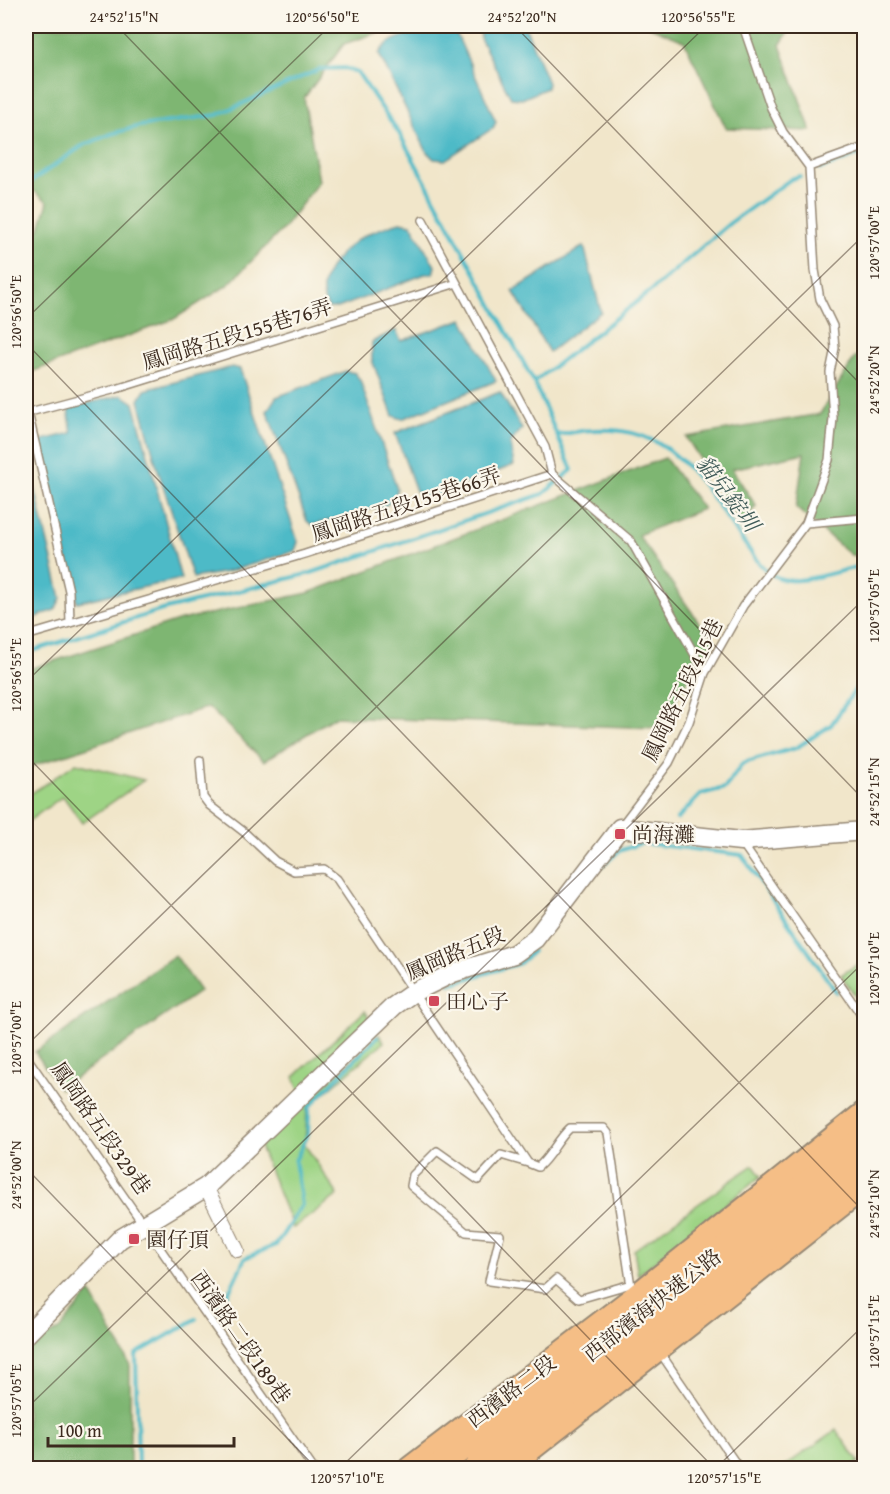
<svg xmlns="http://www.w3.org/2000/svg" width="890" height="1494" viewBox="0 0 890 1494" font-family="'Gentium Book Plus','Noto Serif TC',serif">
  <rect width="100%" height="100%" fill="#fbf7ec"/>
  <filter id="ink" filterUnits="userSpaceOnUse"><feTurbulence type="fractalNoise" baseFrequency=".0167" numOctaves="2"/><feDisplacementMap in="SourceGraphic" scale="12" xChannelSelector="R" yChannelSelector="G"/><feConvolveMatrix kernelMatrix="1 2 1 2 8 2 1 2 1" color-interpolation-filters="sRGB"/></filter>
  <filter id="wash" filterUnits="userSpaceOnUse"><feTurbulence type="fractalNoise" baseFrequency=".008" numOctaves="4" result="noise"/><feDisplacementMap in="SourceGraphic" scale="24" xChannelSelector="R" yChannelSelector="G"/><feGaussianBlur stdDeviation="1.35" result="paint"/><feColorMatrix in="noise" values="0 0 0 0 0 0 0 0 0 0 0 0 0 0 0 0 0 1.4 0 .05"/><feComposite in="paint" operator="in"/></filter>
  <g filter="url(#wash)">
    <rect width="100%" height="100%" fill="#f1e6ca"/>
    <path fill="#9ed485" stroke="#6c7f52" stroke-width="1.5" d="M76,763L144,780L82,823L63,796L26,823V797Z
      M864,960V1008L841,975Z
      M365,1011L372,1023L300,1091L294,1077Z
      M379,1035L384,1042L307,1108L305,1145L338,1195L293,1228L259,1144Z
      M753,1165L761,1176L638,1275L634,1250Z
      M836,1430L859,1462L851,1468H782Z"/>
    <path fill="#7eb672" stroke="#5c7048" stroke-width="1.5" d="M26,26H397L344,44L304,98L319,181L284,228L228,285L174,319L26,374V253L40,228L48,202L26,185Z
      M648,26H792L780,45L811,131L726,128L684,41Z
      M864,355V557L851,555L796,508L804,453L732,469L756,506L742,525L686,437L820,414L855,357Z
      M665,458L703,509L638,535L712,641L658,728L334,717L264,761L208,707L26,768V670L181,620L308,593Z
      M175,955L200,991L60,1089L35,1052Z
      M90,1292L130,1365V1468H26V1346L59,1330Z"/>
    <path fill="#4dbac7" stroke="#447272" stroke-width="1.5" d="M481,26H525L548,83L547,88L522,99L511,98L480,38Z
      M441,28H450L457,35L496,122L493,128L445,160L434,159L427,152L379,54C388,34 421,33 441,28Z
      M400,222L411,224L435,266L433,274H425L338,308H329C311,286 336,255 356,241C368,232 385,227 400,222Z
      M584,246L601,312L549,352L513,291Z
      M463,319L496,381L402,419L393,416L372,360V342L396,330L401,341Z
      M232,367L240,369L298,542L295,551L227,572L193,578L156,464L139,400L145,390Z
      M346,371L355,373L360,380L397,489L395,497L386,505L312,525L307,521L267,411L276,397Z
      M500,392L522,429L510,443L514,465L434,496H425L416,491L395,433Z
      M122,395L134,403L181,579L77,602L38,441L72,433L68,408Z
      M26,460H28L61,598L55,610L26,621Z"/>
    <g fill="none" stroke-linecap="round" stroke-linejoin="round">
      <path stroke="#4dbac7" stroke-width="4" d="M820,169L864,153
        M26,185L82,146L111,134L140,126L217,115L320,69L345,68L358,73L399,133L534,382L572,470L543,494L311,573L162,610L26,653
        M534,382L652,290L730,223L791,179L800,176
        M558,435C669,411 693,472 750,551C758,563 772,579 788,580C808,582 843,569 864,566
        M677,819L701,794L725,788L743,763L796,748L831,725L864,677
        M602,866L619,851L641,843L742,855L836,992
        M450,984L520,963L533,951
        M214,1309L224,1302L245,1258L276,1245L302,1205L295,1161L308,1134L309,1107L377,1037
        M138,1468L136,1354L196,1319"/>
    </g>
  </g>
  <g filter="url(#ink)">
    <g fill="none" stroke-linecap="round" stroke-linejoin="round">
      <defs>
        <path id="service" d="M809,167L864,147
          M423,220L545,447L552,474
          M28,412L69,591L70,623
          M26,413L116,389L457,283
          M552,474L631,541L705,673
          M806,523L864,518
          M26,636L305,554L552,474
          M200,760L203,797L209,805L244,832L275,861L294,871L324,869L337,879L528,1163L538,1167C551,1156 557,1140 570,1128H604L608,1133L632,1293
          M621,826L669,763L689,722L705,673L743,606L806,523L829,460L833,418L830,372L835,348L833,326L820,299L815,270L809,167L783,132L771,108L743,26
          M742,843L864,1019
          M26,1056L313,1468
          M528,1163L501,1155L478,1180L437,1151L413,1175L411,1186L466,1232L500,1235L489,1281L545,1289L556,1279L579,1299L631,1284
          M659,1351L739,1468"/>
        <path id="minor" d="M206,1187L237,1250"/>
        <path id="tertiary" d="M26,1335L120,1239L206,1187L394,1006L414,992L453,973L514,954L535,939L620,828L741,841L864,831"/>
        <path id="primary" d="M410,1468L633,1298L864,1113
          M507,1468L864,1187"/>
        <path id="trunk" d="M436,1468L636,1319L864,1138
          M476,1468L864,1163"/>
      </defs>
      <use href="#service" stroke="#968874" stroke-width="10"/>
      <use href="#minor" stroke="#968874" stroke-width="16"/>
      <use href="#tertiary" stroke="#968874" stroke-width="21"/>
      <use href="#primary" stroke="#968874" stroke-width="26"/>
      <use href="#trunk" stroke="#968874" stroke-width="27"/>
      <use href="#service" stroke="#fff" stroke-width="7"/>
      <use href="#minor" stroke="#fff" stroke-width="14"/>
      <use href="#tertiary" stroke="#fff" stroke-width="18"/>
      <use href="#primary" stroke="#f5be86" stroke-width="22"/>
      <use href="#trunk" stroke="#f5be86" stroke-width="24"/>
    </g>
  </g>
  <path fill="none" stroke="#3b2a1e" stroke-width="1.5" stroke-opacity="0.45" d="M117,26L864,800M515,26L864,388M26,319L330,26M26,343L864,1212M26,682L706,26M26,755L714,1468M26,1046L864,235M26,1168L316,1468M26,1409L864,599M340,1468L864,962M716,1468L864,1325"/>
  <g fill="#d1495b" stroke="#fbf7ec" stroke-width="2">
    <rect x="614" y="828" width="12" height="12" rx="3"/>
    <rect x="428" y="995" width="12" height="12" rx="3"/>
    <rect x="128" y="1233" width="12" height="12" rx="3"/>
  </g>
  <g text-anchor="middle" dominant-baseline="central" stroke-width="4.5" stroke-linejoin="round" paint-order="stroke">
    <g font-size="21" fill="#3b2a1e" stroke="#fbf7ec">
      <text transform="translate(237 334) rotate(-17)">鳳岡路五段155巷76弄</text>
      <text transform="translate(406 504) rotate(-18)">鳳岡路五段155巷66弄</text>
      <text transform="translate(682 690) rotate(-64)">鳳岡路五段415巷</text>
      <text transform="translate(455 953) rotate(-23)">鳳岡路五段</text>
      <text transform="translate(101 1128) rotate(55)">鳳岡路五段329巷</text>
      <text transform="translate(652 1305) rotate(-38)">西部濱海快速公路</text>
      <text transform="translate(241 1337) rotate(55)">西濱路二段189巷</text>
      <text transform="translate(511 1391) rotate(-37)">西濱路二段</text>
    </g>
    <g font-size="21" fill="#3b2a1e" stroke="#fbf7ec" text-anchor="start">
      <text x="632" y="834">尚海灘</text>
      <text x="446" y="1001">田心子</text>
      <text x="146" y="1239">園仔頂</text>
    </g>
    <g font-size="22" font-style="italic" fill="#415c59" stroke="#fbf7ec">
      <text transform="translate(728 493) rotate(53)">貓兒錠圳</text>
    </g>
  </g>
  <rect width="890" height="1494" fill="none" stroke="#fbf7ec" stroke-width="66"/>
  <path d="M48 1437v9h186v-9" fill="none" stroke="#3b2a1e" stroke-width="3"/>
  <text x="57" y="1437" font-size="18" fill="#3b2a1e" stroke="#fbf7ec" stroke-width="4.5" paint-order="stroke">100 m</text>
  <rect x="33" y="33" width="824" height="1428" fill="none" stroke="#3b2a1e" stroke-width="2"/>
  <g font-size="15" text-anchor="middle" fill="#3b2a1e">
    <text x="124" y="22">24°52'15"N</text>
    <text x="322" y="22">120°56'50"E</text>
    <text x="522" y="22">24°52'20"N</text>
    <text x="698" y="22">120°56'55"E</text>
    <text transform="translate(874 243) rotate(-90)" y="5">120°57'00"E</text>
    <text transform="translate(16 312) rotate(-90)" y="5">120°56'50"E</text>
    <text transform="translate(874 380) rotate(-90)" y="5">24°52'20"N</text>
    <text transform="translate(874 606) rotate(-90)" y="5">120°57'05"E</text>
    <text transform="translate(16 675) rotate(-90)" y="5">120°56'55"E</text>
    <text transform="translate(874 792) rotate(-90)" y="5">24°52'15"N</text>
    <text transform="translate(874 969) rotate(-90)" y="5">120°57'10"E</text>
    <text transform="translate(16 1038) rotate(-90)" y="5">120°57'00"E</text>
    <text transform="translate(16 1175) rotate(-90)" y="5">24°52'00"N</text>
    <text transform="translate(874 1204) rotate(-90)" y="5">24°52'10"N</text>
    <text transform="translate(874 1332) rotate(-90)" y="5">120°57'15"E</text>
    <text transform="translate(16 1401) rotate(-90)" y="5">120°57'05"E</text>
    <text x="347" y="1483">120°57'10"E</text>
    <text x="724" y="1483">120°57'15"E</text>
  </g>
</svg>
